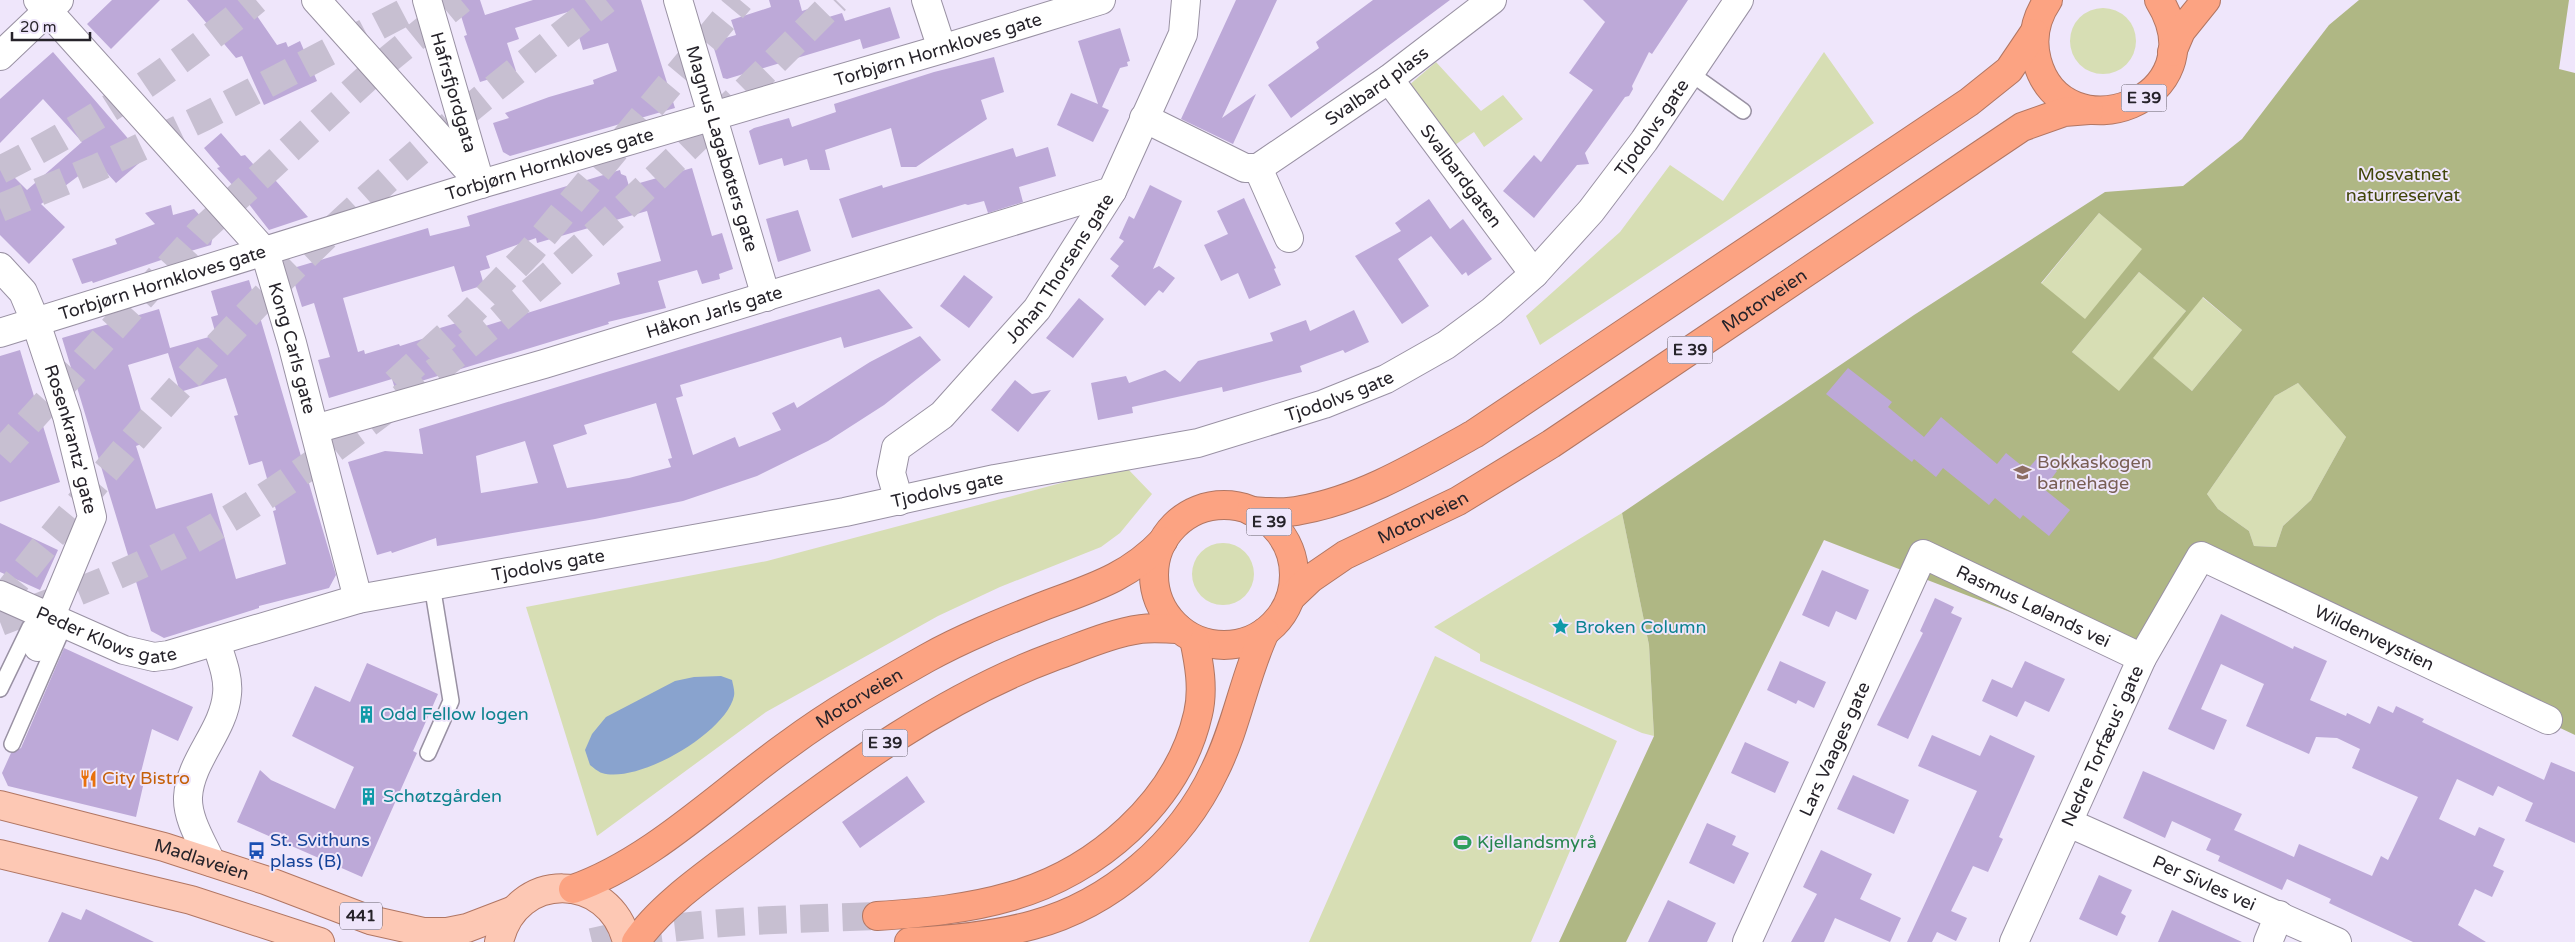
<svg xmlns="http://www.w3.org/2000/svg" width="2575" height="942" viewBox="0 0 2575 942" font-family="'Varela Round',sans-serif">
  <rect width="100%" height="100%" fill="#efe6fb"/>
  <path fill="#d7deb4" d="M2070 41a33 33 0 1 1 66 0a33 33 0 1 1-66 0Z
    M1824,52L1874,123L1540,345L1526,316L1620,232L1670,165L1723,201Z
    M1436,62L1481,111L1503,95L1523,119L1484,147L1474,132L1452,147L1408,86Z
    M2099,213L2143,249L2085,320L2041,284Z
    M2139,272L2186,311L2119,392L2072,352Z
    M2202,297L2242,330L2192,391L2152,358Z
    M2298,383L2346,437L2311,500L2283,526L2276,547L2254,546L2249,531L2218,509L2207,494L2275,396Z
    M1125,466L1152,494L1120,533L1101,547L1000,587L938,616L766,712L597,836L526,607L767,561Z
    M1622,513L1649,645L1654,736L1642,733L1480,661V654L1434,627Z
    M1192 574a31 31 0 1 1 62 0a31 31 0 1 1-62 0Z
    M1435,656L1617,741L1531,942H1309Z"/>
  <path fill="#afb784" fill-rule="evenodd" d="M2359,0H2569L2559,69L2575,73V735L2190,553L2126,657L1824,540L1626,942H1559L1654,736L1649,645L1622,513L1914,315L2105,192L2183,186L2242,139L2329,25ZM2099,213L2142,249L2085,319L2041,283ZM2139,272L2186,311L2119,391L2072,352ZM2203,297L2242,330L2192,391L2153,358ZM2298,383L2346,437L2311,500L2283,526L2276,547L2254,546L2249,531L2218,509L2207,494L2275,396Z"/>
  <path fill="#89a3ce" d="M721,676L732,680C733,685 735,691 734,696C726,733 638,784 602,773C598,772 593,767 590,765L585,750L592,734L606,717L675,681L694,677Z"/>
  <path fill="#bda9d8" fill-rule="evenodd" d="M112,0H160L111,49L87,24Z
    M187,0H246L277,45L286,42L288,47L300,41L317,81L264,105L242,56L236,58Z
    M456,0H480L485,15L533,0H641L675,108L510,156L503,152L493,123L509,118L505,113L549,97L594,84L593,80L617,71L608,43L583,50L571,11L515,28L519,39L507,43L516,71L480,82L464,36L467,35Z
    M769,0H799L802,11L808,9L810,15L820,12L822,19L842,13L845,21L890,7L900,38L863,49L860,39L727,79L723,78L712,42L736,35L731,20L771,7Z
    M1236,0H1277L1222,118L1256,94L1233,144L1181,119Z
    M1373,0H1450L1291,118L1268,85L1319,48L1316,42Z
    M1583,0H1688L1652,54L1649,52L1632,86L1633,89L1629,96L1625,97L1585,153L1589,164L1577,165L1534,218L1503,191L1534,155L1541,162L1593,90L1569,73L1605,22Z
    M1120,28L1130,61L1127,62L1128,66L1120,68L1102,107L1109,110L1093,142L1057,125L1071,93L1098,104L1078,41Z
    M53,52L145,158L116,183L97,162L41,204L65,227L29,264L0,235V163L27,190L82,142L43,99L0,143V99Z
    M994,57L1004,92L981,100L987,119L916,167H901L891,128L825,150L830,170H810L807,159L784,166L782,158L759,165L749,131L754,128L789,118L792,127L836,112L834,104L934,72Z
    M221,133L241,156L245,155L264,176L268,172L308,217L269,230L245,199L217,168L220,167L204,148Z
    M1048,147L1056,176L1019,187L1023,202L988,213L984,201L968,205L965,204L852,238L839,199L882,185L883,188L1013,148L1016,157Z
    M692,168L712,236L722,233L733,269L719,274L720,279L702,284L697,270L658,281L666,308L608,322L609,324L395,389L392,379L329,398L318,360L330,357L314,303L302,307L290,269L428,228L430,236L470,226L467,216L620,170L621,174L626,176L629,186ZM647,211L661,261L617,273L620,284L466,332L463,321L440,328L441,333L400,346L399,344L365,354L364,350L358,352L343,298L454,266L462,292L484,285L480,271L490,268L486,256L536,238L537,243Z
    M1150,185L1182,201L1153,269L1159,266L1175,278L1163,293L1159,290L1145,306L1111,276L1119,266L1110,259L1124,241L1119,238L1129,216L1134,219Z
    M1244,198L1276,268L1274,269L1281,285L1249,299L1238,273L1221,281L1204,245L1228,234L1217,211Z
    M1429,199L1450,229L1463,219L1492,259L1468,276L1466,272L1462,275L1431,236L1398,259L1429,306L1402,324L1355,256L1401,231L1395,223Z
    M171,205L173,215L194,209L214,231L211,245L184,253L186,258L182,253L93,283L92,281L82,284L72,259L117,244L115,239L155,224L145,213Z
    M798,210L811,251L778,262L766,219Z
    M964,275L993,297L969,328L940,306Z
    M249,280L336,575L329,588L259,606V608L164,638L151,631L62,338L159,309L170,348L216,335L211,317L218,315L211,291ZM168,353L180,392L226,378L238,415L234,416L249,465L262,461L276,510L273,511L286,564L236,579L212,493L156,509L136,446L150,441L128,365Z
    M879,289L913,328L844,348L841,337L680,385L683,396L676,398L693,455L735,437L739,447L781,430L772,413L794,402L797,408L870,362L920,336L941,360L884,405L828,441L757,476L683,501L595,519L437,546L436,538L392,553L391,551L377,555L348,462L385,451L423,454L419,429ZM656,403L672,458L668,459L671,467L629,478L567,488L553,445L587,434L584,425ZM525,441L538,483L481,493L476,456Z
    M1079,298L1104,319L1073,358L1046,338Z
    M1354,310L1369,342L1345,353L1343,350L1300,366L1302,372L1223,392L1222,387L1132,407L1133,413L1098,420L1091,383L1126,376L1129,383L1165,370L1180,382L1198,361L1273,341L1270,333L1306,320L1310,331Z
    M20,350L60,482L0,502V356Z
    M1848,368L1892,402L1888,407L1924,437L1941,417L1997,464L2006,453L2027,470L2039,456L2057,471L2044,489L2070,510L2049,536L2023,515L2020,519L1995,498L1989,505L1943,468L1936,477L1914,459L1912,462L1826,394Z
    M1015,380L1032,394L1051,390L1018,432L991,410Z
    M0,523L58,550L40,590L0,572Z
    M1822,570L1869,590L1856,620L1836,611L1829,627L1802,615Z
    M1935,598L1954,607L1951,613L1962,618L1908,739L1877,725L1923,633L1920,631Z
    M2221,614L2293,649L2294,646L2327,661L2310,700L2346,716L2347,713L2370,724L2378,706L2393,713L2396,706L2424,719L2422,722L2544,780L2551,762L2575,772V843L2525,821L2533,803L2498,786L2493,796L2457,779L2439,819L2475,836L2479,827L2505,839L2493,866L2504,871L2492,897L2475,889L2458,925L2486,942H2413L2329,903L2331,899L2287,879L2282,890L2218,861L2220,856L2206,850L2211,839L2172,821L2165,838L2123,818L2143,771L2242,814L2234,830L2294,857L2299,844L2372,876L2381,856L2388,860L2418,797L2352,768L2360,749L2337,738L2316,737L2309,754L2246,726L2264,684L2221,664L2201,709L2227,720L2214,750L2168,729Z
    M64,648L193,707L178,741L152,729L141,772L146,773L136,817L8,786L2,773L11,753L21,748Z
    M1780,661L1826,682L1814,708L1798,700L1796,704L1767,690Z
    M2025,661L2065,679L2049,712L2025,701L2017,717L1982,701L1992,679L2012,688Z
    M367,663L438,694L413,751L417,753L362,877L237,822L260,770L271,780L335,809L354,767L292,736L315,686L350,702Z
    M1932,735L1980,756L1990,735L2035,756L1999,837L2003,839L1988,872L1973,866L1951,911L1967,918L1956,941L1937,932L1932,942H1907L1977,791L1918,766Z
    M1745,742L1789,762L1775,793L1731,773Z
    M1853,775L1909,800L1894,834L1837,809Z
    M907,776L925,802L860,848L842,822Z
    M1707,823L1736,836L1732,845L1749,853L1734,884L1689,863Z
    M1821,850L1872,874L1860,899L1901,918L1890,942L1835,918L1824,942H1791L1817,894L1803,887Z
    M2099,875L2132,890L2121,913L2126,916L2117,936L2079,919Z
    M1668,900L1716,923L1707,942H1648Z
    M86,909L154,942H48L62,912L81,920Z
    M2172,910L2242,942H2158Z"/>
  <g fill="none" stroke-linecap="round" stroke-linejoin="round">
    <path stroke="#c7bfd1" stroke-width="28" stroke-dasharray="28 14" stroke-linecap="butt" d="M0,170C92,124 178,67 256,0
      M0,208L99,167L204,117L428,0
      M395,383L470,314L531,251L740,0
      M0,454L201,231L379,67L461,0
      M0,602C92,484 189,371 295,266C393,170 498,83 606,0
      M0,622C67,596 135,571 199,536C267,499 330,452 391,406C554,282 693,144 836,0
      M592,942C685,920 782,920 877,916"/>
    <defs>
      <path id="lane" d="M1690,73L1743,111
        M0,689L30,627
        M12,744L65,623
        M428,753L451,701L432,585"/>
      <g id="street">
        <path id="s1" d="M38,0L265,252L292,343L358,599"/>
        <path d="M316,0L481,184"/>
        <path id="s2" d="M427,0L478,176"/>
        <path id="s3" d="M678,0L766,297"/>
        <path d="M926,0L942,49"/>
        <path d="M0,56L59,0"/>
        <path id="s4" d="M1389,79L1534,274"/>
        <path id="s5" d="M1144,118L1245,168H1258L1389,79L1492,0"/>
        <path d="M1258,168L1289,238"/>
        <path id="s6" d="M0,267L23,292L36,323L67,416L92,517L38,647"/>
        <path id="s7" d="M0,333L481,184L942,49L1101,0"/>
        <path id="s8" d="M315,429L544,364L1112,191"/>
        <path id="s9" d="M899,501L891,473L896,448L942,415L1037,309L1112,191L1183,34L1186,0"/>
        <path id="s10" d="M0,595L124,650L154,657L169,655L358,599L845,512L995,479L1198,443L1324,404L1386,379L1446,345L1492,311L1534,274L1591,211L1644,141L1739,0"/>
        <path id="s11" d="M2069,823L2337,942"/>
        <path d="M211,862C202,842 187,819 188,797C190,760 224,731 227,694C229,677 221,658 216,642"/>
        <path id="s12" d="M1747,942L1923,554L2142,658"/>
        <path id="s13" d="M2014,942L2142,658L2201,556L2548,720"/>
        <path d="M2268,942L2279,915"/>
      </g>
      <g id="primary">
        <path id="s14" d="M0,805L164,847L265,880L370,920L423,932H447L467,928L514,910"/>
        <path d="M0,854L191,900L320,942"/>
        <path d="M499,942C515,870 610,871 627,942"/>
      </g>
      <g id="highway">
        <path d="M2048,0C2035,19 2031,39 2037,61C2063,157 2221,100 2159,0"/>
        <path d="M2172,52L2181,31L2206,0"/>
        <circle cx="1224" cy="575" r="70"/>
        <path d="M1251,511C1268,512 1285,514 1301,510C1363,499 1420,464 1474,434L1969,102L2009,70L2034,33"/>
        <path id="s15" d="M1291,597L1310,579L1345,555L1458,501L1551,444L2022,127L2064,112L2089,110"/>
        <path id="s16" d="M573,889C651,862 721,792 789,744C832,712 881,684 927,658C963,638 1003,622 1041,607C1088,589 1127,579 1163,541"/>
        <path d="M877,916C923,913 968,909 1012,896C1096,872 1178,802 1198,714C1204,689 1199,663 1194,639"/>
        <path d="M636,942C661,904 716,868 752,840C847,768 942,698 1055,656C1083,646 1112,633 1141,629C1154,627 1167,629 1179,629"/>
        <path d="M909,942C950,940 993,936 1033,925C1111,904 1181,843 1215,770C1237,726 1244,677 1265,632"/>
      </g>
    </defs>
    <use href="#lane" stroke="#9991a3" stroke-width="18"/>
    <use href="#street" stroke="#9991a3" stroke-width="30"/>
    <use href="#primary" stroke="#b17663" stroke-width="30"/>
    <use href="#highway" stroke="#b17663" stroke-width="30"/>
    <use href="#lane" stroke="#fff" stroke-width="15"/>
    <use href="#street" stroke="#fff" stroke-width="28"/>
    <use href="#primary" stroke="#fdc8b4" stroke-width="28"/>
    <use href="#highway" stroke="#fca382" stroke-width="28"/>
  </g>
  <defs>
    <symbol id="school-bare" viewBox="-9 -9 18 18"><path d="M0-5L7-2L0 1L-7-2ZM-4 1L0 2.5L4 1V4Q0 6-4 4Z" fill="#8d6e63" stroke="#efe6fb" stroke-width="2.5" paint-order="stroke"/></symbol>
    <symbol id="sight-bare" viewBox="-9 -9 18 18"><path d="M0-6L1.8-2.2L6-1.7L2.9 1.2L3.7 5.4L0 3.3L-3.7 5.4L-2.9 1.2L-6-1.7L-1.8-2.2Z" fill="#0f9aa8" stroke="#efe6fb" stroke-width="2.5" paint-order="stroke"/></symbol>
    <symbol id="building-bare" viewBox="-9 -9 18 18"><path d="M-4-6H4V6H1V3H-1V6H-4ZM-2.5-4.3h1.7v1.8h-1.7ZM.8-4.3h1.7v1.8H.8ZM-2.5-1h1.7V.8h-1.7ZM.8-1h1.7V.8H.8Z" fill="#0f9aa8" stroke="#efe6fb" stroke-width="2.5" paint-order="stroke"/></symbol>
    <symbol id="restaurant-bare" viewBox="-9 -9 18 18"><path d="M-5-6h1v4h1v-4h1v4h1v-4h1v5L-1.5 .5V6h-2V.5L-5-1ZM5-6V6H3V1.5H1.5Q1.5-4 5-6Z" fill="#e8710a" stroke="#efe6fb" stroke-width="2.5" paint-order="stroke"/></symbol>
    <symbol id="stadium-bare" viewBox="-9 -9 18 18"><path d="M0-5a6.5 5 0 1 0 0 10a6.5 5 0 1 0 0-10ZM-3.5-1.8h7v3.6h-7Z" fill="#2e9e5b" stroke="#efe6fb" stroke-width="2.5" paint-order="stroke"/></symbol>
    <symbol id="bus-bare" viewBox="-9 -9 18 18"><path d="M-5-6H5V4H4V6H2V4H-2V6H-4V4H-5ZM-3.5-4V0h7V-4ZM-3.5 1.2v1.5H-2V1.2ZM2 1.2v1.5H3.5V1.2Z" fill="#1a4fb4" stroke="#efe6fb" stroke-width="2.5" paint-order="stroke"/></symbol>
  </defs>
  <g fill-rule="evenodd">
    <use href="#school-bare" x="2010" y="460" width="25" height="25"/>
    <use href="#sight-bare" x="1548" y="614" width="25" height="25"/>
    <use href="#building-bare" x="354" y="702" width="25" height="25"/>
    <use href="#restaurant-bare" x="76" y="766" width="25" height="25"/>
    <use href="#building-bare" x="356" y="784" width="25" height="25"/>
    <use href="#stadium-bare" x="1450" y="830" width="25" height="25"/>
    <use href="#bus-bare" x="244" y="838" width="25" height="25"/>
  </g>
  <g text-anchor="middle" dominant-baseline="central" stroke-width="4" stroke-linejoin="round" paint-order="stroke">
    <g fill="#efe6fb" stroke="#625e69" stroke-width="1">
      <rect x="2121.5" y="84.5" width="45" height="27" rx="4"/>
      <rect x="1667.5" y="336.5" width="45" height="27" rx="4"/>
      <rect x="1246.5" y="508.5" width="45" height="27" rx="4"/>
      <rect x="862.5" y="729.5" width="45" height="27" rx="4"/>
      <rect x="340" y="902.5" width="42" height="27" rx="4"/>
    </g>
    <g font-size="16" font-weight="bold" fill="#26232a">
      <text x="2144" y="98">E 39</text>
      <text x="1690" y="350">E 39</text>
      <text x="1269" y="522">E 39</text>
      <text x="885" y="743">E 39</text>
      <text x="361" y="916">441</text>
    </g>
    <g font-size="18" fill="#26232a" stroke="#efe6fb">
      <text stroke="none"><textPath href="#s7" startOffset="980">Torbjørn Hornkloves gate</textPath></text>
      <text stroke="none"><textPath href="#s5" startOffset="270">Svalbard plass</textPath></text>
      <text stroke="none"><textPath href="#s2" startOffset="96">Hafrsfjordgata</textPath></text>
      <text stroke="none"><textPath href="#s10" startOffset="1802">Tjodolvs gate</textPath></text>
      <text stroke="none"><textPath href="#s3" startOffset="155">Magnus Lagabøters gate</textPath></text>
      <text stroke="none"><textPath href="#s7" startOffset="575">Torbjørn Hornkloves gate</textPath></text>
      <text stroke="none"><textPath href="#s4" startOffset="121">Svalbardgaten</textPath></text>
      <text stroke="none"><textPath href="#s9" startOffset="300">Johan Thorsens gate</textPath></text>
      <text stroke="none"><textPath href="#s7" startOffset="170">Torbjørn Hornkloves gate</textPath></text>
      <text stroke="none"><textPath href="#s15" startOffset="560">Motorveien</textPath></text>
      <text stroke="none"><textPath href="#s8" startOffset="416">Håkon Jarls gate</textPath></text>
      <text stroke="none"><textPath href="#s1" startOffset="439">Kong Carls gate</textPath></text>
      <text stroke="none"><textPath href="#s10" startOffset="1382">Tjodolvs gate</textPath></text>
      <text stroke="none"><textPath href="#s6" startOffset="189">Rosenkrantz' gate</textPath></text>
      <text stroke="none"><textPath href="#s10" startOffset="978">Tjodolvs gate</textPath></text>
      <text stroke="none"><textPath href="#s15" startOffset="155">Motorveien</textPath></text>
      <text stroke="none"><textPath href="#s10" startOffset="572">Tjodolvs gate</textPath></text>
      <text stroke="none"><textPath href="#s12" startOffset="548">Rasmus Lølands vei</textPath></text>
      <text stroke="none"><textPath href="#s10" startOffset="115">Peder Klows gate</textPath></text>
      <text stroke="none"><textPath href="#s13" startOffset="621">Wildenveystien</textPath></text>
      <text stroke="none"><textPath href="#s16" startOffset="345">Motorveien</textPath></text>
      <text stroke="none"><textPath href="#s13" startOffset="215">Nedre Torfæus' gate</textPath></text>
      <text stroke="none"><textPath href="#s12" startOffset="212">Lars Vaages gate</textPath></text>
      <text stroke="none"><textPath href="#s14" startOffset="209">Madlaveien</textPath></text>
      <text stroke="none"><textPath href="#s11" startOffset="148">Per Sivles vei</textPath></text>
    </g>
    <g font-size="18" fill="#404508" stroke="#efe6fb">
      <text x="2403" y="174">Mosvatnet<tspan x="2403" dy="21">naturreservat</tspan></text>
    </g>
    <g font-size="18" fill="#785e54" stroke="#efe6fb" text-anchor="start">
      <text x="2037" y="462">Bokkaskogen<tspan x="2037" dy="21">barnehage</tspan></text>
    </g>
    <g font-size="18" fill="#0d838f" stroke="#efe6fb" text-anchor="start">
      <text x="1575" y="627">Broken Column</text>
      <text x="380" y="714">Odd Fellow logen</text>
      <text x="383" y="796">Schøtzgården</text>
    </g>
    <g font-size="18" fill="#c56008" stroke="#efe6fb" text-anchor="start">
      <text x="102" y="778">City Bistro</text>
    </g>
    <g font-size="18" fill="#164399" stroke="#efe6fb" text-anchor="start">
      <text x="270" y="840">St. Svithuns<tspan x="270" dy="21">plass (B)</tspan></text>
    </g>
    <g font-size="18" fill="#27864d" stroke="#efe6fb" text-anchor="start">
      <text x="1477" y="842">Kjellandsmyrå</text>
    </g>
  </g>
  <path d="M12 32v8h78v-8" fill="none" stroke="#26232a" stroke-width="2.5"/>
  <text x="20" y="32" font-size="15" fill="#26232a" stroke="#efe6fb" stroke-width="4" paint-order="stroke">20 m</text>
</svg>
